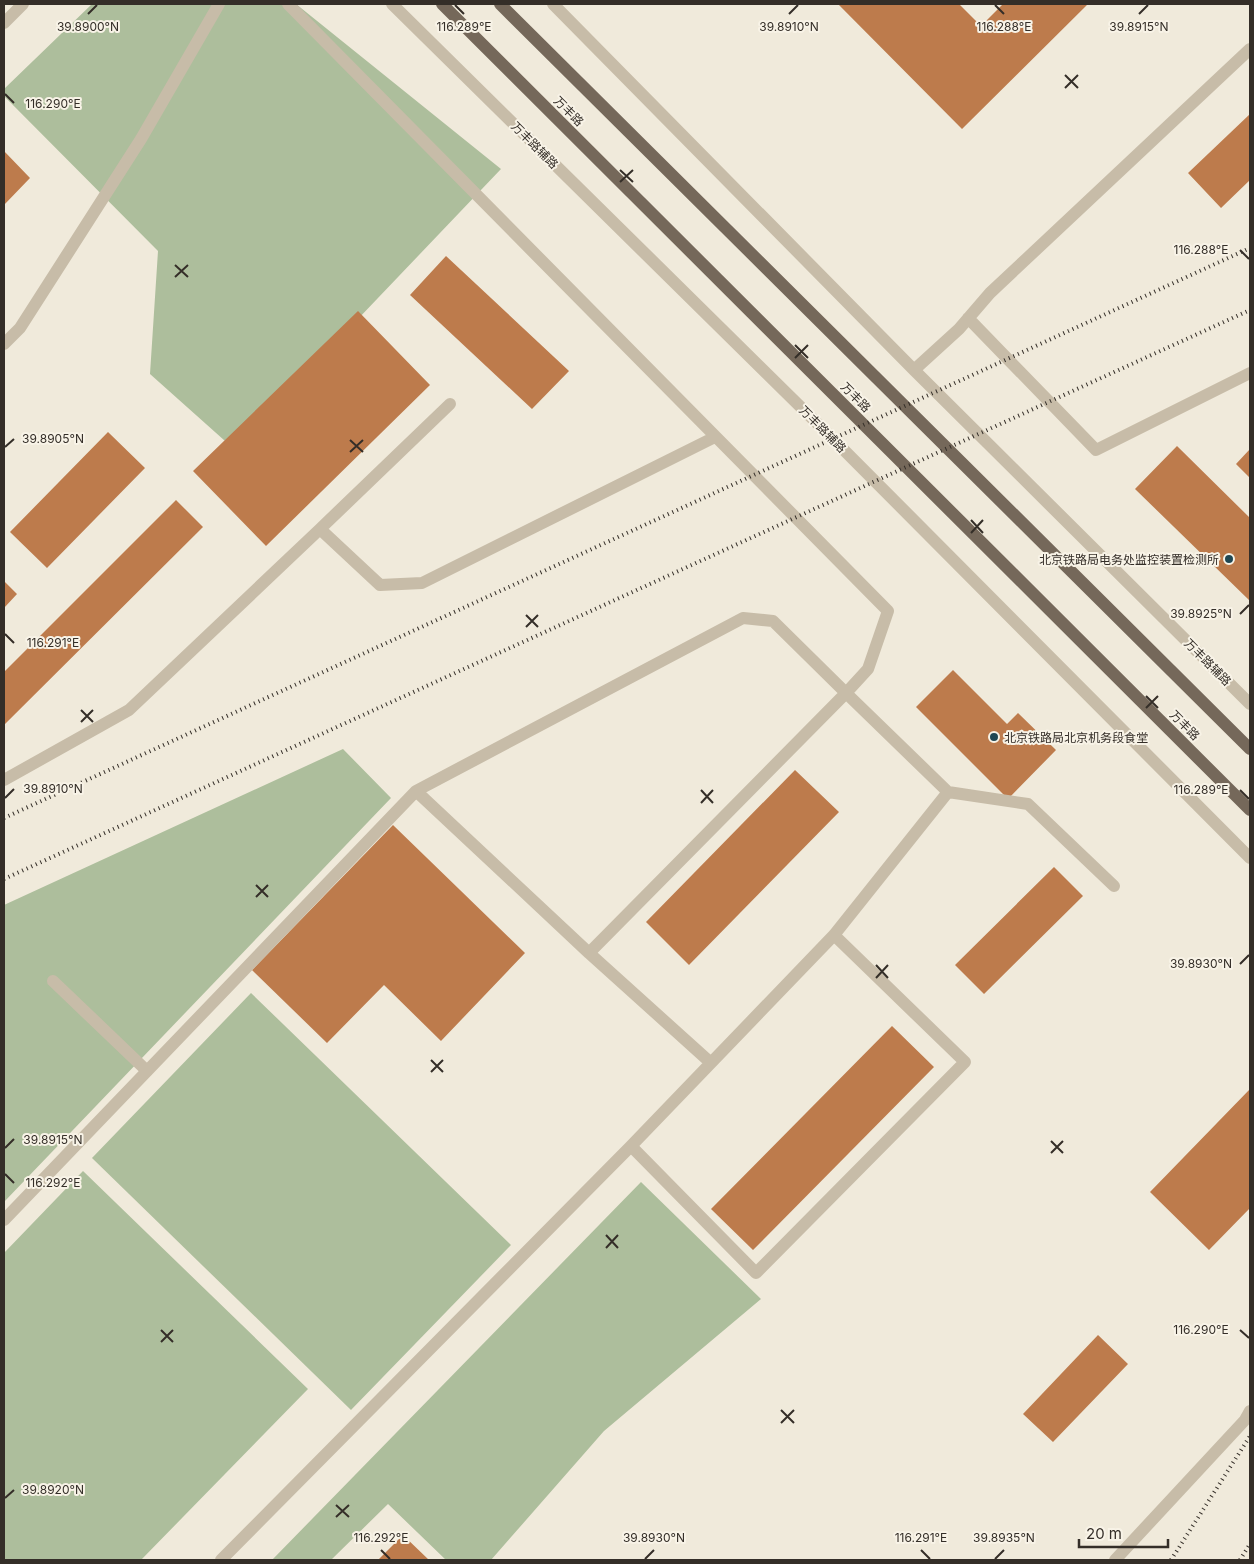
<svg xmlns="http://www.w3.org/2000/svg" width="1254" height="1564" viewBox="0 0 1254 1564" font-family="Inter,'Noto Sans SC',sans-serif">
  <rect width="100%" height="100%" fill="#f0eadb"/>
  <path fill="#adbe9c" d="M92,4H296L501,169L234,449L150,374L158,251L4,96V89Z
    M343,749L391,798L4,1202V905Z
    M251,993L511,1245L351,1410L92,1158Z
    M83,1171L308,1389L141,1560H4V1253Z
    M641,1182L761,1299L604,1431L491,1560H446L388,1504L331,1560H272Z"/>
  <path fill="#bd7b4c" d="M838,4H959L981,26L1003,4H1088L962,129Z
    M1250,114V180L1221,208L1188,173Z
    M4,151L30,178L4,205Z
    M446,256L569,371L532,409L410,295Z
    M358,311L430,385L266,546L193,471Z
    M108,432L145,468L47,568L10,532Z
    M1177,446L1250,518V601L1135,489Z
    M1250,449V478L1236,464Z
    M176,500L203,527L4,725V672Z
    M4,581L17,594L4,608Z
    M953,670L1007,724L1018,713L1056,750L1008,799L916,707Z
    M795,770L839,812L689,965L646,922Z
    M393,825L525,953L441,1041L384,985L327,1043L252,970Z
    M1054,867L1083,896L984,994L955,965Z
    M892,1026L934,1067L753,1250L711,1209Z
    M1250,1089V1208L1209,1250L1150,1192Z
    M1098,1335L1128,1364L1053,1442L1023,1414Z
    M403,1535L429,1560H378Z"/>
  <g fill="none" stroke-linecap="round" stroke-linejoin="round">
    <path stroke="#c7bca8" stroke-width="12" d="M392,4L824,430L1250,858
      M553,4L914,370L1250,704
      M4,23L23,4
      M968,318L1096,450L1250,373
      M4,344L20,328L141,139L219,4
      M914,370L959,329L990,293L1250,49
      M450,404L320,529L380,585L422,583L715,437
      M743,618L773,621L846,693L589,953L416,791Z
      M4,780L129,710L320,529
      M948,792L1028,804L1114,886
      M589,953L711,1063
      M53,981L146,1070
      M631,1146L756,1273L965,1062L834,935
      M4,1220L416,791
      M221,1560L631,1146L834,935L948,792L846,693L868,669L888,611L288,4
      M1115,1560L1245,1420L1250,1411"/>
    <path stroke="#75685a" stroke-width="12" d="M442,4L1250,810
      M500,4L1250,749"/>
    <path stroke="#342e28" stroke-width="4" stroke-dasharray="1 4" stroke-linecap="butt" d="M4,818L1250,248
      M4,879L1250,310
      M1171,1560L1250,1436
      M1240,1560L1250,1544"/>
  </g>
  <path fill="none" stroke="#342e28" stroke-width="2" d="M455,5L464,14M995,5L1004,14M88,14L97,5M789,14L798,5M1139,14L1148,5M1065,75L1078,88M1065,88L1078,75M5,94L14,103M620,170L633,182M620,182L633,170M1240,250L1249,259M175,265L188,277M175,277L188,265M795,345L808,358M795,358L808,345M350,440L363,452M5,447L14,439M350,452L363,440M971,520L983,533M971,533L983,520M1240,614L1249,605M526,615L538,627M526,627L538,615M5,634L14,643M1146,696L1158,708M1146,708L1158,696M81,710L93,722M81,722L93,710M701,790L713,803M1240,790L1249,799M5,798L14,789M701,803L713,790M256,885L268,897M256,897L268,885M1240,964L1249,955M876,965L888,978M876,978L888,965M431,1060L443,1072M431,1072L443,1060M1051,1141L1063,1153M5,1148L14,1139M1051,1153L1063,1141M5,1174L14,1183M606,1235L618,1248M606,1248L618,1235M161,1330L173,1342M1240,1330L1249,1338M161,1342L173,1330M781,1410L794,1423M781,1423L794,1410M5,1498L14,1490M336,1505L349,1517M336,1517L349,1505M381,1550L390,1559M921,1550L930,1559M645,1559L654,1550M995,1559L1004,1550"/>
  <g fill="#204753" stroke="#f8f3e7" stroke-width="2">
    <circle cx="1229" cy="559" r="5"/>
    <circle cx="994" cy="737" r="5"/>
  </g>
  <g text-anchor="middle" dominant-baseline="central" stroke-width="4" stroke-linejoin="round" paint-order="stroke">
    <g font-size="12" fill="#342e28" stroke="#f8f3e7">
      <text transform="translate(569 111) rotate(45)">万丰路</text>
      <text transform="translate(535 145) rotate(45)">万丰路辅路</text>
      <text transform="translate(856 397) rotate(45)">万丰路</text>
      <text transform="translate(823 429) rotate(45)">万丰路辅路</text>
      <text transform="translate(1208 662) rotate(45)">万丰路辅路</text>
      <text transform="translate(1185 725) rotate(45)">万丰路</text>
    </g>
    <g font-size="12" fill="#342e28" stroke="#f8f3e7" text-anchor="end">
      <text x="1219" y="559">北京铁路局电务处监控装置检测所</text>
      <text x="1004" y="737" text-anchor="start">北京铁路局北京机务段食堂</text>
    </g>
  </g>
  <g font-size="12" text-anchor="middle" fill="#342e28" stroke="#f8f3e7" stroke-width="4" stroke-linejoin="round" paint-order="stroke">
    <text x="88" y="31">39.8900°N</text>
    <text x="464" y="31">116.289°E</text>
    <text x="789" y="31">39.8910°N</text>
    <text x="1004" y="31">116.288°E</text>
    <text x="1139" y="31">39.8915°N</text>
    <text x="53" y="108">116.290°E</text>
    <text x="1201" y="254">116.288°E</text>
    <text x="53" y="443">39.8905°N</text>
    <text x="1201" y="618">39.8925°N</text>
    <text x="53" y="647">116.291°E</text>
    <text x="53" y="793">39.8910°N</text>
    <text x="1201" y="794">116.289°E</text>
    <text x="1201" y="968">39.8930°N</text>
    <text x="53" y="1144">39.8915°N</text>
    <text x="53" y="1187">116.292°E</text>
    <text x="1201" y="1334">116.290°E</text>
    <text x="53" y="1494">39.8920°N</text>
    <text x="381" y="1542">116.292°E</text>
    <text x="654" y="1542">39.8930°N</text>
    <text x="921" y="1542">116.291°E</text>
    <text x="1004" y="1542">39.8935°N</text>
  </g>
  <rect width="1254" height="1564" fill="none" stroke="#342e28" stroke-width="10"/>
  <path d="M1079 1539v8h89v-8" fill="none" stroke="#342e28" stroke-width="2.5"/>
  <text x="1086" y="1539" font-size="15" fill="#342e28" stroke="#f8f3e7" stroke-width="4" paint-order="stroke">20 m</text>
</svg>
